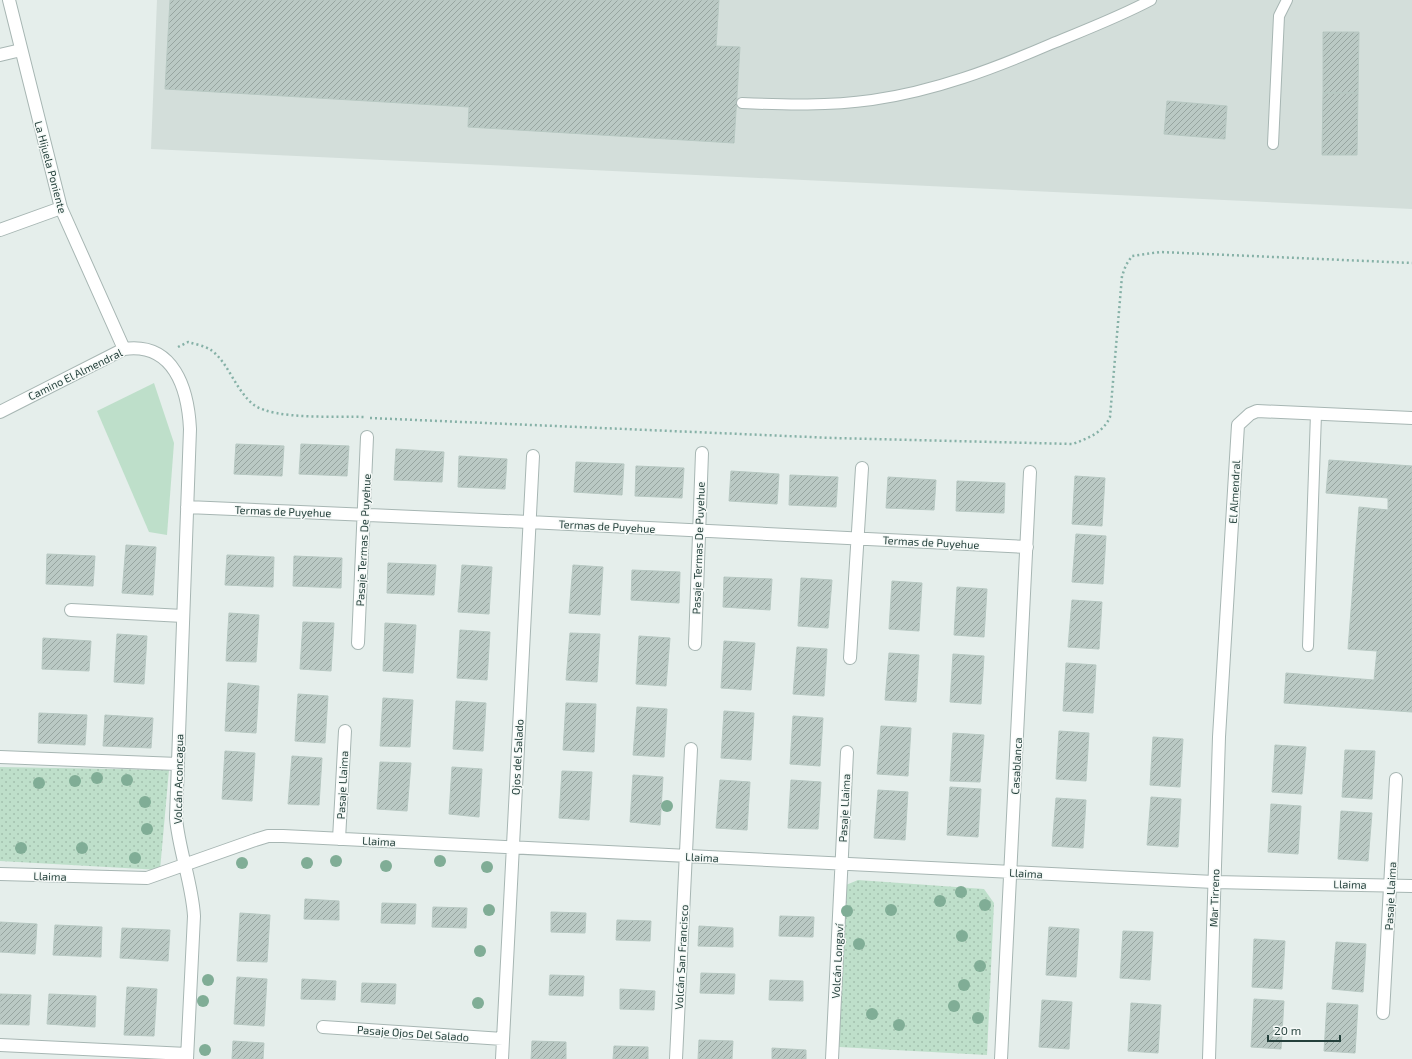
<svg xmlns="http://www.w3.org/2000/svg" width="1412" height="1059" viewBox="0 0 1412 1059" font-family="'Exo 2',sans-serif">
  <defs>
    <pattern id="park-dots" width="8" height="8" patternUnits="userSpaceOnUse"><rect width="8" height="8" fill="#bedfca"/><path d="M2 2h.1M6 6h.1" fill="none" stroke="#a3c0ae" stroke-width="1.8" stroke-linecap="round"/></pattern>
    <pattern id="building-hatch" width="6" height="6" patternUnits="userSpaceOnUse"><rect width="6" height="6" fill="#bac9c4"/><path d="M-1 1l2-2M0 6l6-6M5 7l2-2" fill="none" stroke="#97a5a0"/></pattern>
  </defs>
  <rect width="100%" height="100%" fill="#e5eeeb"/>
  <path fill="#d3deda" d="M157,0H1412V209L151,149Z"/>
  <path fill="#bedfca" d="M154,383L174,443L167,535L149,532L97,411Z"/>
  <path fill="url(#park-dots)" d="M0,767L169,770L160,870L0,861Z
    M858,880L984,889L994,903L987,1055L839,1047L846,885Z"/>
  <path fill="url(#building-hatch)" stroke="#b7c8c2" d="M170,0H719L716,46L740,47L734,143L468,127L469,107L165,89Z
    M1323,32H1359L1358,93H1323Z
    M1323,93H1358L1357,155H1322Z
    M1167,101L1227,106L1225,139L1164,134Z
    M236,444L284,446L282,476L234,474Z
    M301,444L349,446L347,476L299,474Z
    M396,449L444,452L442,482L394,480Z
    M459,456L507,459L505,489L458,487Z
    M1329,460L1412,466V712L1284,703L1286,673L1374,680L1377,651L1348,649L1359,507L1388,510V498L1326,493Z
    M576,462L624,464L622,495L574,492Z
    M636,466L684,468L682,498L635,496Z
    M731,471L779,474L777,504L729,501Z
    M790,475L838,477L836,507L789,505Z
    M1075,476L1105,478L1102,526L1072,524Z
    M888,477L936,480L934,510L886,508Z
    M957,481L1005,483L1004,513L956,511Z
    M1076,534L1106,536L1103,584L1072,582Z
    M126,545L156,547L153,595L122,593Z
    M47,554L95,556L93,586L46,584Z
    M227,555L274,557L273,587L225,585Z
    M294,556L342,558L341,588L293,586Z
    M388,563L436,565L434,595L387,593Z
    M462,565L492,567L489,614L458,612Z
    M573,565L603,567L600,615L569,613Z
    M632,570L680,572L679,603L631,600Z
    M724,577L772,579L770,610L723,607Z
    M801,578L832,580L828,628L798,626Z
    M892,581L922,583L919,631L889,629Z
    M957,587L987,589L984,637L954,635Z
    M1072,600L1102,602L1099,649L1068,647Z
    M229,613L259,615L256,662L226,661Z
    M303,622L334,623L331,671L300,669Z
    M385,623L416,625L413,673L383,671Z
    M460,630L490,632L487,680L457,678Z
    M570,633L600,634L597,682L566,680Z
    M117,634L147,636L144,684L114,682Z
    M639,636L670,638L666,686L636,684Z
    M43,638L91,641L89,671L42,669Z
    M724,641L755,643L751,690L721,688Z
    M797,647L827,649L824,696L793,694Z
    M889,653L919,655L916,702L885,700Z
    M953,654L984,656L981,704L950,702Z
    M1066,663L1096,665L1093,713L1063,711Z
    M228,683L259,686L256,733L225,731Z
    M298,694L328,696L325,743L295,741Z
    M383,698L413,700L410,747L380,746Z
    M456,701L486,703L483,751L453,749Z
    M566,703L596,704L594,752L563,750Z
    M637,707L667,709L664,757L633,755Z
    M724,711L754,713L751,760L721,758Z
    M39,713L87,715L85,745L38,743Z
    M105,715L153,718L151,748L103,746Z
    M793,716L823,718L820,766L790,764Z
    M881,726L911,728L908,776L877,774Z
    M1059,731L1089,733L1086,781L1056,779Z
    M953,733L984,735L980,782L950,781Z
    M1153,737L1183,739L1180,787L1150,785Z
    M1275,745L1306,747L1302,794L1272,792Z
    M1345,750L1375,751L1372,799L1342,797Z
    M225,751L255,753L252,801L222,799Z
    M292,756L322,758L319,805L288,804Z
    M380,762L411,763L407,811L377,809Z
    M452,767L482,769L479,817L449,814Z
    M562,771L592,772L589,820L559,818Z
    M633,775L663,777L660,825L630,822Z
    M720,780L750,782L747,830L716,828Z
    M791,780L821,782L818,829L788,828Z
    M950,787L981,789L978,837L947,835Z
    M878,790L908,792L905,840L874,838Z
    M1151,797L1181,799L1178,847L1147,845Z
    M1056,798L1086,800L1083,848L1052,846Z
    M1271,804L1301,806L1298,854L1268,852Z
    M1341,811L1372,813L1368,861L1338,859Z
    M305,899L339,901V920L304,919Z
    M382,903L416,904L415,924L381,923Z
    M433,907L467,908L466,928L432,927Z
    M551,912L586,913L585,933L551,932Z
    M240,913L270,915L267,962L237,961Z
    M780,916L814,917L813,937L779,936Z
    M617,920L651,921L650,941L616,940Z
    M0,922L37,924L35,954L0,952Z
    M55,925L102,927L101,957L53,955Z
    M699,926L733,928V947L698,946Z
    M1049,927L1079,929L1076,977L1046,975Z
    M122,928L170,930L168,961L120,958Z
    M1123,931L1153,932L1150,980L1120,978Z
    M1254,939L1285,941L1282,989L1252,987Z
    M1336,942L1366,944L1363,992L1332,989Z
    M701,973L735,974L734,994L700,993Z
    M550,975L584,976L583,996L549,995Z
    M237,977L267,979L264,1026L234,1024Z
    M302,979L336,981L335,1000L301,999Z
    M770,980L803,981V1001L769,1000Z
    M362,983L396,984L395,1004L361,1002Z
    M127,987L157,989L154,1036L124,1035Z
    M620,989L655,991L654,1010L620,1009Z
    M0,994L31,995L29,1025L0,1024Z
    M49,994L96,996L95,1027L47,1024Z
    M1254,999L1284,1001L1281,1049L1251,1047Z
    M1042,1000L1072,1002L1069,1049L1039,1047Z
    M1131,1003L1161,1005L1158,1053L1128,1051Z
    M1327,1003L1358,1005L1355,1053L1324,1051Z
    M699,1040L733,1041L732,1059H698Z
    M233,1041L264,1043L263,1059H232Z
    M532,1041L566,1042V1059H531Z
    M614,1046L648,1047V1059H613Z
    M772,1048L806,1050V1059H772Z"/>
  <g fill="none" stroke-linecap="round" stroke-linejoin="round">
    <defs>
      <path id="service" d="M742,103C786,105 829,106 872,100C935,91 993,69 1051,44C1085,30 1119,17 1151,0
        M1273,144L1279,16L1287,0
        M1308,646L1316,414"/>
      <path id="minor" d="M9,0L61,208L124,349
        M0,55L21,50
        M0,230L61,208
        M0,412L124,349C174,342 188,389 190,429L176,818C179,851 192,883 194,916L187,1059
        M187,507L529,522L1027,547
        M71,610L183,616
        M358,643L367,437
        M695,644L702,453
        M850,658L862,468
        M0,757L178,764
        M339,839L345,731
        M0,874L147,878L255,840L268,836H283L1214,882L1412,886
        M1383,1013L1396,779
        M323,1027L503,1039
        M0,1045L187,1054
        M502,1059L533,456
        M676,1059L691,749
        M832,1059L847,752
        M1001,1059L1030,472
        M1209,1059L1219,737L1238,425L1250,414L1257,411L1412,418"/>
    </defs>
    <use href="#service" stroke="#a7b6b3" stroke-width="12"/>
    <use href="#minor" stroke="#a7b6b3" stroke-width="14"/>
    <path stroke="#86b1a7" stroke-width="2.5" stroke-dasharray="2 3" stroke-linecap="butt" d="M178,347L188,342C195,344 205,346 211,350C229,363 235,390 254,405C275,420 338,416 365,417
      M370,418L833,438L1073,444C1088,438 1103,433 1110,417L1122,276L1126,265L1132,256L1160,252L1412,263"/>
    <use href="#service" stroke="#fff" stroke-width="10"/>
    <use href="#minor" stroke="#fff" stroke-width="12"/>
  </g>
  <g fill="#80ad96">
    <circle cx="97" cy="778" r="6"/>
    <circle cx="127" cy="780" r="6"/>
    <circle cx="75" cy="781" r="6"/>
    <circle cx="39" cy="783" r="6"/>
    <circle cx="145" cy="802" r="6"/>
    <circle cx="667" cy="806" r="6"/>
    <circle cx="147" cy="829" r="6"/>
    <circle cx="21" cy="848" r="6"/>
    <circle cx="82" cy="848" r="6"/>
    <circle cx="135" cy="858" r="6"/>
    <circle cx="336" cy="861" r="6"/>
    <circle cx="440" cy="861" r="6"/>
    <circle cx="242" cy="863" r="6"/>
    <circle cx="307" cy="863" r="6"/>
    <circle cx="386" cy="866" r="6"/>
    <circle cx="487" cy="867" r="6"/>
    <circle cx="961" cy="892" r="6"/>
    <circle cx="940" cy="901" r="6"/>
    <circle cx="985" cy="905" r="6"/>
    <circle cx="489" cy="910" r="6"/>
    <circle cx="891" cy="910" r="6"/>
    <circle cx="847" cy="911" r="6"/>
    <circle cx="962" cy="936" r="6"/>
    <circle cx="859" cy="944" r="6"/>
    <circle cx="480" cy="951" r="6"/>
    <circle cx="980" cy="966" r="6"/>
    <circle cx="208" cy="980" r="6"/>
    <circle cx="964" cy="985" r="6"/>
    <circle cx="203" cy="1001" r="6"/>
    <circle cx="478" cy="1003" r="6"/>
    <circle cx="954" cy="1006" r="6"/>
    <circle cx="872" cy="1014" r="6"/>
    <circle cx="978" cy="1018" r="6"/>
    <circle cx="899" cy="1025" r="6"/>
    <circle cx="205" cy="1050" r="6"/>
  </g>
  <g text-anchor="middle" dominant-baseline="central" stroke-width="3" stroke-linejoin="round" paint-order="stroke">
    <g font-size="11" fill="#24403b" stroke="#f6faf8">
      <text transform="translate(51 167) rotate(75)">La Hijuela Poniente</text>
      <text transform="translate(75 374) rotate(-26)">Camino El Almendral</text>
      <text transform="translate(1234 492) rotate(-87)">El Almendral</text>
      <text transform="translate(283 511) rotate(2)">Termas de Puyehue</text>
      <text transform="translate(607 526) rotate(3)">Termas de Puyehue</text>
      <text transform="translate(363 540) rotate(-87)">Pasaje Termas De Puyehue</text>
      <text transform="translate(931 542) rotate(3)">Termas de Puyehue</text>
      <text transform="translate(698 548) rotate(-88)">Pasaje Termas De Puyehue</text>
      <text transform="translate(517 757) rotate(-87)">Ojos del Salado</text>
      <text transform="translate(1016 766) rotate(-87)">Casablanca</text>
      <text transform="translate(178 779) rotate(-89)">Volcán Aconcagua</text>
      <text transform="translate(342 785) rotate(-87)">Pasaje Llaima</text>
      <text transform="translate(844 808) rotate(-87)">Pasaje Llaima</text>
      <text transform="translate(379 841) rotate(3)">Llaima</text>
      <text transform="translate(702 857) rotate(3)">Llaima</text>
      <text transform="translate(1026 873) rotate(3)">Llaima</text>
      <text transform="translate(50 876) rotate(2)">Llaima</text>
      <text transform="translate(1350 884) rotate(1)">Llaima</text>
      <text transform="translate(1390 896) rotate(-87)">Pasaje Llaima</text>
      <text transform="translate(1214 898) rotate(-88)">Mar Tirreno</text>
      <text transform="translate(681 957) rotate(-87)">Volcán San Francisco</text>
      <text transform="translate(837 961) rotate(-87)">Volcán Longaví</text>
      <text transform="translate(413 1033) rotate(4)">Pasaje Ojos Del Salado</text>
    </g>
  </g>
  <path d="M1268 1035v6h72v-6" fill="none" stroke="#24403b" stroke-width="2"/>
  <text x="1274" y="1035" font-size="12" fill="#24403b" stroke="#f6faf8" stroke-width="3" paint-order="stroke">20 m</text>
</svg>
